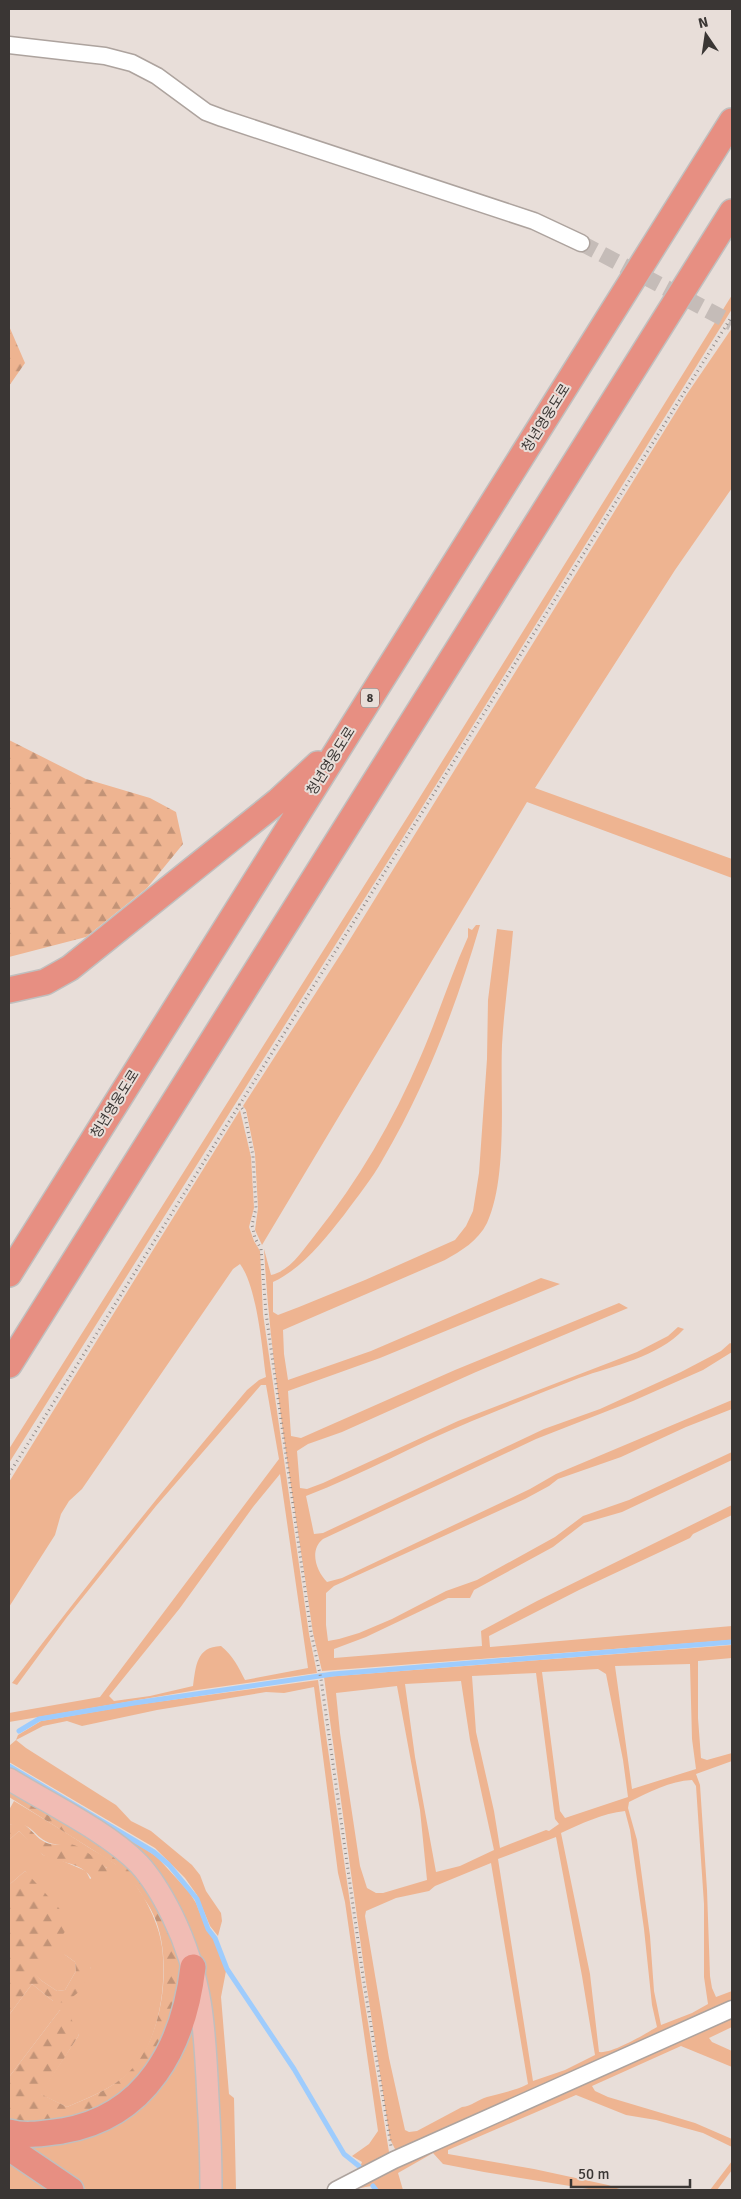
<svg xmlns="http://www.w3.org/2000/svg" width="741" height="2199" viewBox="0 0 741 2199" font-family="Signika,'Noto Sans KR',sans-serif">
  <defs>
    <pattern id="forest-firs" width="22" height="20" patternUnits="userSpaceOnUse" patternTransform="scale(1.25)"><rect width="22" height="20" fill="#eeb491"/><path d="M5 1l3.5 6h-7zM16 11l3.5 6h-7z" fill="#c29377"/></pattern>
  </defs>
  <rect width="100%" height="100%" fill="#e8ded9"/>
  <path fill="#eeb491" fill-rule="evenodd" d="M732,295V309L421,809L9,1463V1449L415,805Z
    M732,328V488L675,570L535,788L732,859V878L527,802L262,1245L255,1230L258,1208L255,1154L246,1110L243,1106L344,949L687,394Z
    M476,925H480C456,1006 426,1086 383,1159C372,1179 357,1197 344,1215C324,1240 303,1268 273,1282V1312L278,1315L299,1307L365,1280L455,1240L466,1226L473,1211L479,1173L487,1059L488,1000L497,929L513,931C510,969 504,1007 502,1045C500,1096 508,1177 487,1223C478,1241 461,1251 445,1260L283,1330L284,1354L288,1380L371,1351L541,1278L560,1284L380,1358L288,1391L291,1436L301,1438L455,1370L619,1303L628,1308L476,1372L342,1432L308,1444L297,1451L300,1488L307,1489L323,1483L458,1421L637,1352L668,1336L678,1327L684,1329C657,1358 614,1365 579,1378C543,1392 508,1406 472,1421C416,1444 363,1474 306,1496L314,1534L323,1533L544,1429L600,1409L681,1372L721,1351L730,1343L732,1344V1352L703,1370L633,1401L536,1439L323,1539C309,1550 316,1571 327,1582L342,1578L530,1489L556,1474L732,1400V1409L686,1427L621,1457L558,1479L549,1486L525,1499L334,1586L326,1593V1625L328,1641L339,1639L359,1633L392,1619L446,1591L477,1580L555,1537L583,1516L629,1500L732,1452V1460L622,1512L584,1523L553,1547L474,1590L470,1598H448L366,1637L334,1649V1658L482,1646L481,1631L537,1601L732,1505V1515L693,1534L690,1538L579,1590L489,1636L490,1647L732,1626V1640L322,1671L313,1633C295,1505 271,1377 264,1249L271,1275C290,1271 303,1250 315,1235C358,1181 393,1121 420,1058C437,1019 450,977 468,937V928L472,930Z
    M240,1110L251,1157L254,1208L249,1227L254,1241L260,1251L263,1314L309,1634L317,1673L197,1690L9,1722V1713L100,1697L279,1459L266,1385H261L156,1506L67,1617L17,1685L12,1683C88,1583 166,1486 247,1390L259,1380L266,1377C262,1347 257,1287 240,1264L233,1269L82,1489L69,1501L61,1514L55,1535L9,1607V1482ZM280,1474L308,1668L245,1680C238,1666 233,1656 221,1646C196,1647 196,1666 193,1686L150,1696L114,1701L109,1696L180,1608L253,1507Z
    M732,1645V1658L698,1661V1718L701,1758L707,1760L732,1753V1761L696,1774L700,1785L707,1890L710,1976L712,1988L716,1997L732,1991V2006L396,2151L390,2139L366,1982L324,1677ZM690,1664L692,1739L696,1769L632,1789L615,1666ZM598,1669L606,1674L623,1760L628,1797L565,1818L560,1811L542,1672ZM536,1673L555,1819L559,1824L549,1831L546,1830L500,1848L494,1811L476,1732L472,1676ZM461,1681L470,1740L494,1850L460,1866L436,1872L415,1757L405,1684ZM397,1686L420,1810L427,1880L383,1893H376L367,1888L360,1866L340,1733L336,1693ZM692,1780L696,1786L704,1904V1977L708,2004L692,2013L661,2025L654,1991L650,1936L637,1840L628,1808L629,1802C649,1792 670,1781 692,1780ZM625,1811L630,1830L644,1929L652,2005L657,2027C645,2034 612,2054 599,2052L590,1974L561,1833C581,1824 603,1813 625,1811ZM556,1837L582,1976L595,2055L565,2070L533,2081L498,1859ZM491,1863L528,2084C514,2091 502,2093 487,2097C477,2100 472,2106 462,2107L417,2131L409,2132L405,2130L389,2058L365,1916L366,1911L396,1898L429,1891L435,1886Z
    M318,1680L362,1986L389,2152V2156L362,2171L360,2167L362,2162L352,2156L369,2144L378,2131L345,1902L338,1873L314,1687L284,1693L266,1692L157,1710L82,1726L67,1721L43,1726L16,1740L26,1748L100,1795L116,1805L131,1821L151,1831L192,1865L200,1875L206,1891L221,1913L222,1921L218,1936L210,1926L197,1895L185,1878L155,1848L9,1762V1746L16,1740L18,1735L41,1721L134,1705Z
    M14,1801C39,1816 64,1831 88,1847C103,1856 120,1865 131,1878C145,1897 159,1923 162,1947C167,1984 159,2044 130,2072C113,2088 88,2098 67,2107L40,2094L79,2035L60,2010L9,2077V2015L32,1984L53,2001L91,1968L64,1954L75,1962L76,1971L65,1990L57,1991L42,1981L33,1973L66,1929L25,1871L9,1885V1840L19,1831L43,1855L58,1859L86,1871L90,1879L107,1868L69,1844C31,1849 39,1818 9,1825V1810Z
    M93,1819L133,1841L157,1857L189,1892L196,1903L207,1931L216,1941L226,1971L221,1997L229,2094L234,2098L236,2190H219L208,1997Z
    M732,2013V2027L709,2038L712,2042L732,2051V2067L681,2046L592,2086L595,2091L608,2097L695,2123L732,2139V2147L703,2133L656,2120L626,2115L576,2095L448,2150V2154L534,2169L608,2185L622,2190H595L484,2172L443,2164L433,2153L398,2173L403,2190H377L372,2184V2186C363,2187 355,2190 345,2190Z
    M193,2014L205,2190H87L43,2160L22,2141L72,2138Z
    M9,2155L60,2190H9Z
    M732,2161V2170L717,2190H710Z"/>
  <path fill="url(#forest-firs)" d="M9,326L25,363L9,386Z
    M9,740L86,779L150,798L176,812L183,844L147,888L86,937L9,957Z
    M9,1787L126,1860L164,1916L181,1963L179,2009L145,2076L91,2115L9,2125V2077L60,2010L68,2012L79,2035L41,2094L67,2107C88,2098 114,2088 130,2071C164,2037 173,1958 154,1916C145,1896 131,1878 115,1864L9,1797Z
    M19,1822C30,1826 34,1836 43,1841C52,1847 61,1843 70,1844C81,1845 107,1867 114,1876L107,1885C89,1884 95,1879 85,1871C76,1863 56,1861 45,1856C38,1853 25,1837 19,1831L9,1840V1825Z
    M25,1871L67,1917V1929L34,1973L42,1981L57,1991L65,1990L76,1971L75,1962L64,1954L66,1950L71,1949L91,1968L80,1991L65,2003L53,2001L32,1984L9,2015V1885Z"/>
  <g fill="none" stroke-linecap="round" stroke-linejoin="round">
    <path stroke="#9eccfd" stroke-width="5" d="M19,1731L39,1719L134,1703L333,1674L732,1642
      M9,1766L154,1852L169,1865L197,1899L208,1929L215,1938L227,1969L294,2069L344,2154L359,2166
      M373,2186L376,2190"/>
    <path stroke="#c5bcb8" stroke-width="16" stroke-dasharray="16 8" stroke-linecap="butt" d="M581,243L732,323"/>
    <defs>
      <path id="minor" d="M9,45L105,56L132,63L157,76L206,112L222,118L534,221L581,243
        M336,2190L394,2160L732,2009"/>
      <path id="major" d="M9,1779C48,1803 108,1832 139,1864C153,1879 163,1897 172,1915C203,1978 205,2030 208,2099C210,2130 211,2160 211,2190"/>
      <path id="highway" d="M9,990L45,982L70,968L278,801L318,764
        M9,1274L732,121
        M9,1365L732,212
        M9,2132C26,2137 45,2133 62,2131C147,2117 184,2045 193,1967
        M9,2148L71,2190"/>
    </defs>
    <use href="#minor" stroke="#ada39e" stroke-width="19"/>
    <use href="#major" stroke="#c0bfbe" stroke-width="24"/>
    <use href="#highway" stroke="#c0bfbe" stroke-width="28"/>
    <path stroke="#938c89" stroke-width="3" stroke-dasharray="1 4" stroke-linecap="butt" d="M239,1104L244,1111L253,1156L256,1208L252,1225L255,1238L261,1249L266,1313L311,1632L321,1679L364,1983L391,2146
      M9,1474L732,316"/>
    <use href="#minor" stroke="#fff" stroke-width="16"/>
    <use href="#major" stroke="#f1bcb4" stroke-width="21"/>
    <use href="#highway" stroke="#e78f82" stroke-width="25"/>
  </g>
  <g text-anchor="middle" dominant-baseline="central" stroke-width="4" stroke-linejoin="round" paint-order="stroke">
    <rect fill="#e8ded9" stroke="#6e6866" stroke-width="1" x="361" y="688.5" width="18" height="19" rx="4"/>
    <g font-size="12" font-weight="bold" fill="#3a3634">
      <text x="370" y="698">8</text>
    </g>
    <g font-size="14" fill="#3a3634" stroke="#e8ded9">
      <text transform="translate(546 418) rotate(-58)">청년영웅도로</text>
      <text transform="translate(331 761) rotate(-58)">청년영웅도로</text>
      <text transform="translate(115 1104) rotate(-58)">청년영웅도로</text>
    </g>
  </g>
  <rect width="741" height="2199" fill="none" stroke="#3a3634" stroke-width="20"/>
  <g transform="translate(706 35) rotate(347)" stroke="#e8ded9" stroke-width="4" paint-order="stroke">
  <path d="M0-4L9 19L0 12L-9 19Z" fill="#3a3634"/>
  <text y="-8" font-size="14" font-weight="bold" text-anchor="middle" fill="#3a3634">N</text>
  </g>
  <path d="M571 2179v8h119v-8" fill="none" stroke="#3a3634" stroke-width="2.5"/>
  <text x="578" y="2179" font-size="15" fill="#3a3634" stroke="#e8ded9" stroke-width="4" paint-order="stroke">50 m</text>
</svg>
